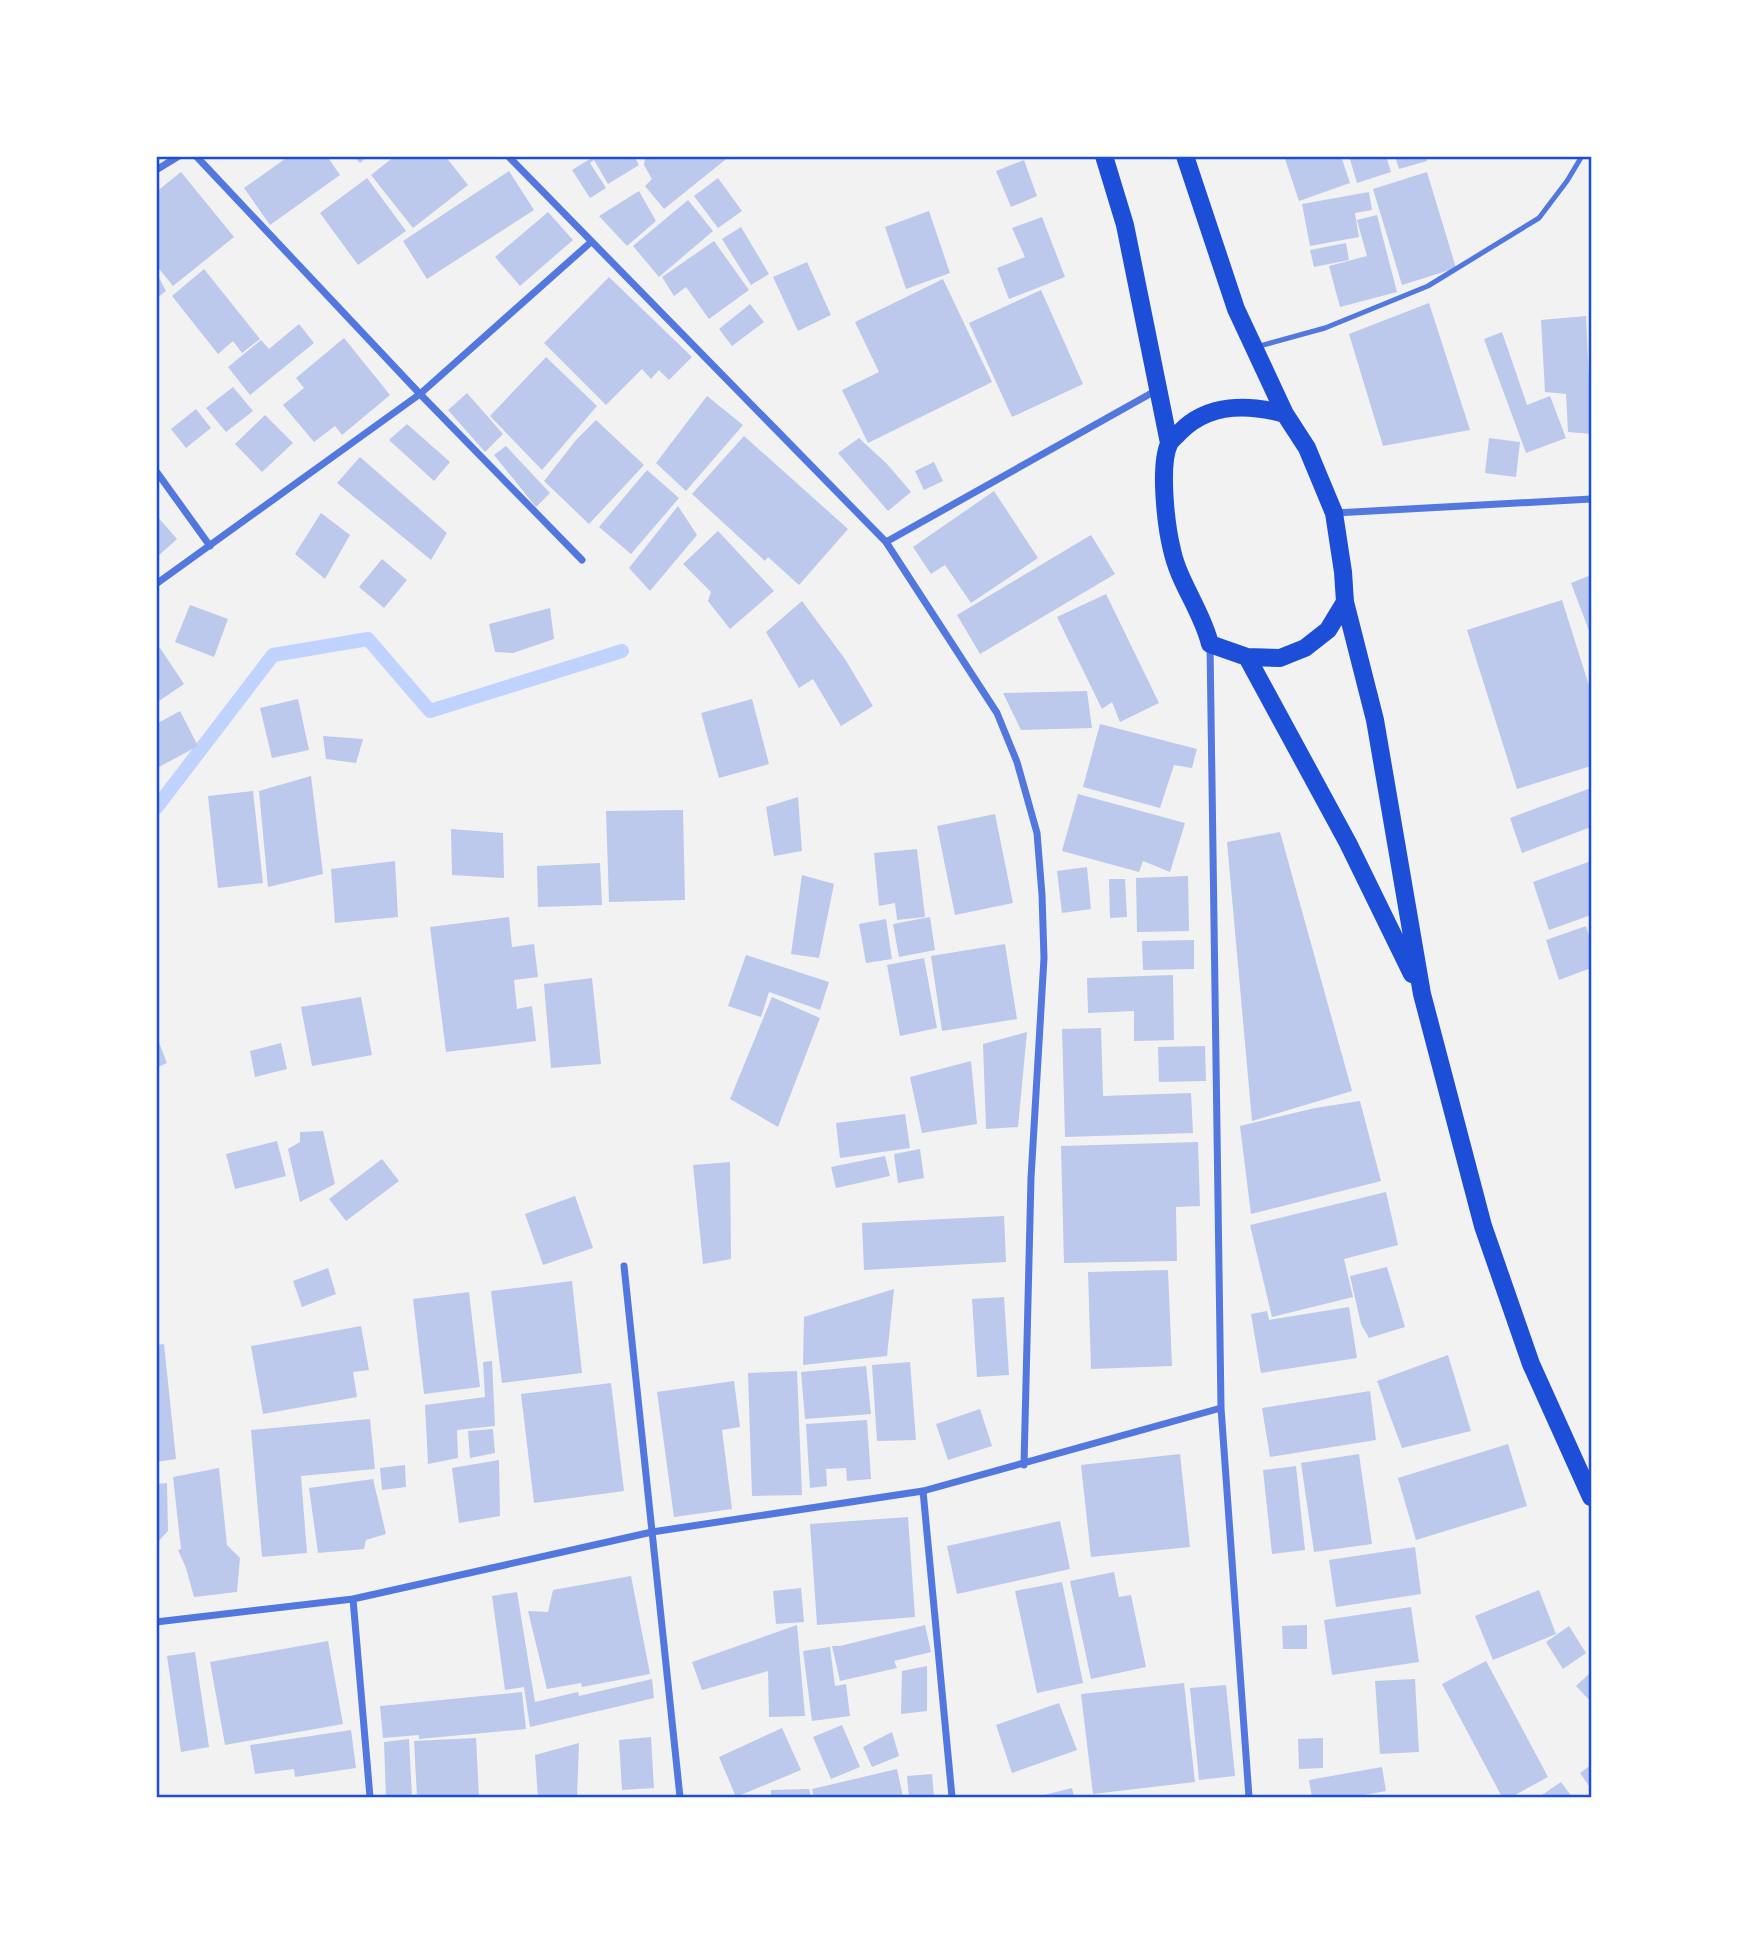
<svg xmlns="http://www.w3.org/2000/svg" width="1747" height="1953" viewBox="0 0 1747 1953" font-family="Quicksand,sans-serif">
  <rect width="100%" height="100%" fill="#f2f2f2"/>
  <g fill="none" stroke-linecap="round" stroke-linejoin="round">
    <path stroke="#bfd3fe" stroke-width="14" d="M156,808L273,655L368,639L430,711L622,651"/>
  </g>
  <path fill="#bdc9ec" d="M289,156H327L340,175L270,225L244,188Z
    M354,156H368L360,163Z
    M395,156H445L468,185L413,228L371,175Z
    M595,156H634L639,165L608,184L594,160L590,163L606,188L590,198L572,170Z
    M642,156H730L664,209L645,186L652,179L644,165L645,159Z
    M1284,156H1341L1350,183L1299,201Z
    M1349,156H1386L1391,172L1357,183Z
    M1395,156H1425L1427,161L1399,169Z
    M1024,160L1037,196L1011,207L996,171Z
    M509,171L534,210L427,279L403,241Z
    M181,172L234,237L173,286L156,265V192Z
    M1427,172L1456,268L1402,285L1373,189Z
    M367,178L406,231L358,265L320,213Z
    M718,178L742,211L718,228L694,196Z
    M639,191L656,221L627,246L599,216Z
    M1369,192L1372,210L1355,213L1359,237L1310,246L1302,204Z
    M688,200L713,231L659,277L633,246Z
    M929,211L950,273L906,289L885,227Z
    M548,212L573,240L520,286L495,257Z
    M1377,215L1397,292L1340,307L1329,266L1367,256L1357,220Z
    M1042,217L1065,277L1009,299L997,268L1025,257L1012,228Z
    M741,227L769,274L751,285L722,239Z
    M714,241L749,290L709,319L686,287L674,296L662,277Z
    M1346,243L1349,260L1314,267L1310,250Z
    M807,262L831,315L798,331L773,277Z
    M204,269L260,339L242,353L233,341L218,354L172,296Z
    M156,272L166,291L156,299Z
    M609,277L692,357L669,380L659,370L651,379L642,369L606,405L544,343Z
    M943,279L992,382L868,443L842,390L879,372L855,322Z
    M1041,290L1083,384L1012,417L969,323Z
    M1429,303L1470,430L1383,446L1349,334Z
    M750,304L764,322L732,346L719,329Z
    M1586,316L1591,423V434L1568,432L1566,394L1545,392L1541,320Z
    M299,324L314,343L250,395L228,367L261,340L269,349Z
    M1502,332L1527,405L1550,396L1566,438L1526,453L1484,339Z
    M344,338L390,395L342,435L335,426L314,442L283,405L304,388L296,378Z
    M546,357L597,406L542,470L490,416Z
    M233,387L253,411L226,432L206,408Z
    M467,393L503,434L485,452L448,410Z
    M707,396L743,425L686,491L656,463Z
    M196,409L211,428L186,448L171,429Z
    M265,415L293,443L262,472L235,444Z
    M596,420L644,465L589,524L544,481L576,440Z
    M407,424L450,462L434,481L389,440Z
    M744,436L848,529L799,585L768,557L765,561L692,494Z
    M859,438L887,464L911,492L888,511L838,453Z
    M1489,438L1520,442L1516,477L1485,473Z
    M506,446L550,493L536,507L494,455Z
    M360,457L447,533L431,560L337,483Z
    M934,462L943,481L924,490L915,471Z
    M647,470L679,498L631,554L599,527Z
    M994,491L1038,558L971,603L945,565L931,574L913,547Z
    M678,506L697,535L650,591L629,568Z
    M321,513L350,535L325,579L295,554Z
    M156,515L177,539L156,558Z
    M718,531L774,591L730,629L708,601L711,592L683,564Z
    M1091,535L1115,574L980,654L957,615Z
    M382,559L407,580L384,608L359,587Z
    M1591,575V636L1571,583Z
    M1106,594L1159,703L1120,722L1112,702L1102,709L1057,617Z
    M1562,600L1591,692V766L1517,789L1467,630Z
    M802,601L845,659L873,706L841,726L813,679L799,688L766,632Z
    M190,605L228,619L214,657L175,642Z
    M550,608L554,639L513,653L495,652L489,624Z
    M160,648L184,684L156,703V651Z
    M1087,691L1092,728L1021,730L1003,693Z
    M298,699L309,750L272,758L260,708Z
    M752,699L769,764L719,778L701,713Z
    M180,711L198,746L157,768L156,724Z
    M1100,724L1197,749L1192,768L1174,765L1160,808L1083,787Z
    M323,736L363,739L356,763L326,759Z
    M311,776L323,874L268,887L259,791Z
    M1591,788V827L1522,853L1510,818Z
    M253,791L263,883L218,888L208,796Z
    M1078,794L1185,823L1170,872L1143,861L1139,872L1062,851Z
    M798,797L802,851L774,856L766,807Z
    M683,810L685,900L609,902L606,811Z
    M995,814L1013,903L955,915L937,826Z
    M451,829L503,833L504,878L452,875Z
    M1280,832L1352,1091L1252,1121L1227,842Z
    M917,849L925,917L897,920L895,903L879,906L874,853Z
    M395,861L398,917L335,923L331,869Z
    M1591,861V915L1549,930L1533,882Z
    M600,863L602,905L538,907L537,866Z
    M1087,867L1091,909L1062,913L1057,871Z
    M802,875L834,884L819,958L791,954Z
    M1188,876L1189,931L1137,932L1136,878Z
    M1109,879H1125L1127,917L1110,918Z
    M509,917L512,947L534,944L538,977L514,980L517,1009L532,1006L536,1041L446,1052L430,927Z
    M930,917L935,950L899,957L893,924Z
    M886,919L892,959L866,963L859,924Z
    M1586,926L1591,943V968L1559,980L1546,940Z
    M1194,940V969L1143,970L1142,941Z
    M1005,944L1017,1019L942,1031L931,956Z
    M746,955L829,982L820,1010L769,992L761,1017L728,1006Z
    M924,958L937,1028L900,1036L887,965Z
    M1173,975L1174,1040L1134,1041V1011L1088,1013L1087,978Z
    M592,978L601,1064L551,1068L544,984Z
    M361,997L372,1055L312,1066L301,1007Z
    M772,997L820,1018L778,1127L730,1099Z
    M1101,1028L1103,1096L1191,1093L1193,1133L1065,1137L1062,1029Z
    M1027,1032L1018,1127L986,1129L983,1044Z
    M156,1035L167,1063L156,1068Z
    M281,1043L287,1069L255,1077L250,1051Z
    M1205,1046L1206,1081L1159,1082L1158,1047Z
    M971,1061L977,1124L922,1133L910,1077Z
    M1360,1101L1381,1181L1251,1214L1240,1126L1315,1108Z
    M905,1114L910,1148L840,1158L836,1123Z
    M323,1131L335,1184L300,1202L288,1149L300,1142V1132Z
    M277,1141L286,1176L235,1189L226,1154Z
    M1198,1142L1200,1206L1176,1207L1177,1261L1064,1263L1061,1146Z
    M920,1149L924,1178L898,1183L894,1154Z
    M885,1156L890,1176L836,1188L831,1167Z
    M382,1159L399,1181L346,1221L329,1199Z
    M730,1162L731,1259L703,1264L693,1165Z
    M1386,1192L1398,1245L1344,1259L1353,1297L1272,1317L1250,1225Z
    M575,1196L593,1248L543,1265L525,1214Z
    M1004,1216L1006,1262L864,1270L862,1223Z
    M1387,1267L1405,1327L1369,1338L1361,1324L1350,1276Z
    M328,1268L336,1294L302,1307L293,1281Z
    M1168,1270L1172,1366L1091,1369L1088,1272Z
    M572,1281L582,1373L502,1383L491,1291Z
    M894,1289L887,1356L803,1365L804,1317Z
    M469,1292L480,1387L424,1394L413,1299Z
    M1004,1297L1009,1375L977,1377L972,1299Z
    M1349,1307L1357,1358L1261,1373L1251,1314L1267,1311L1269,1320Z
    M361,1326L369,1370L353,1372L357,1397L263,1414L251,1346Z
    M164,1344L176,1459L156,1462V1345Z
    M1448,1355L1471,1431L1402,1448L1377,1381Z
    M492,1361L495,1426L457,1430L458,1458L428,1464L425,1405L485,1397L483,1362Z
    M910,1362L916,1440L877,1441L872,1365Z
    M866,1366L871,1414L805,1419L801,1372Z
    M797,1371L802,1495L752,1496L748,1373Z
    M734,1381L740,1427L722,1430L732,1509L674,1517L657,1392Z
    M611,1383L624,1491L534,1503L521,1394Z
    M1370,1391L1376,1440L1270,1457L1262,1408Z
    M980,1409L992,1446L948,1460L936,1424Z
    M370,1419L375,1469L301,1476L307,1553L262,1557L251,1430Z
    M867,1420L871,1479L847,1481L846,1468L826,1469L827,1486L810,1488L806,1424Z
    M493,1429L495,1453L470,1458L468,1431Z
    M1508,1444L1527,1506L1416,1540L1398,1478Z
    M1180,1454L1190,1547L1091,1557L1081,1465Z
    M1359,1454L1372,1544L1314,1552L1301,1463Z
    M499,1460L500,1516L459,1523L452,1468Z
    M405,1465L406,1487L382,1490L380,1468Z
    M1296,1466L1305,1550L1272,1554L1263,1470Z
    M219,1468L227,1545L240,1558L237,1592L194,1597L186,1568L178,1550L181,1549L173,1477Z
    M373,1479L386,1534L366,1540L364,1549L318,1553L309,1488Z
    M167,1483L168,1531L156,1544V1484Z
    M908,1517L915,1617L817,1625L810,1524Z
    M1060,1521L1070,1569L957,1594L947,1546Z
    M1415,1547L1421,1594L1336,1607L1329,1560Z
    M1114,1572L1119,1597L1131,1595L1146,1667L1091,1679L1070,1581Z
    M631,1576L650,1674L582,1687L581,1683L547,1689L528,1611L548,1612L553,1590Z
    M1062,1582L1083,1683L1037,1693L1015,1591Z
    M801,1588L804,1622L776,1624L773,1591Z
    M1539,1590L1556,1634L1493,1660L1475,1616Z
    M517,1592L535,1702L578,1692L579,1696L652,1679L654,1698L530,1727L524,1687L505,1690L492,1596Z
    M1411,1607L1419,1662L1332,1675L1324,1620Z
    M797,1625L805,1716L769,1717L768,1671L702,1690L692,1662Z
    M925,1625L931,1652L894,1661L897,1668L840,1681L832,1646H840Z
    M1307,1625V1649H1283L1282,1626Z
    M1569,1626L1586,1653L1563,1669L1546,1642Z
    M328,1641L343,1724L225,1745L210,1662Z
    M830,1647L835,1686L846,1684L850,1716L812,1721L803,1651Z
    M195,1652L209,1747L181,1752L167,1656Z
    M1486,1661L1548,1777L1511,1797H1502L1442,1684Z
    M927,1666V1711L901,1714L902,1671Z
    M1591,1672V1702L1576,1686Z
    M1415,1679L1419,1752L1380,1754L1375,1681Z
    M1184,1683L1195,1782L1093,1794L1081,1694Z
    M1226,1685L1235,1776L1199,1780L1190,1688Z
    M522,1692L526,1729L419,1739V1735L383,1738L380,1706Z
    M1059,1703L1077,1750L1012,1773L996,1725Z
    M842,1725L860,1767L831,1779L813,1737Z
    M782,1728L801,1770L736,1797L719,1757Z
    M351,1730L356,1768L295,1777L294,1769L255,1774L250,1745Z
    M892,1732L899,1756L872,1767L863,1747Z
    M651,1737L654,1788L622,1790L619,1740Z
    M476,1738L479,1797H417L414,1741Z
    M1323,1738V1768L1299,1769L1298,1739Z
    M409,1739L412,1797H386L384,1742Z
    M579,1743L577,1797H538L535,1755Z
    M1591,1765V1789L1580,1773Z
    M1382,1767L1386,1791L1353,1797H1312L1309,1780Z
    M897,1769L903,1797H814L812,1789Z
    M932,1774L934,1797H909L907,1776Z
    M1561,1782L1572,1797H1539Z
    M1072,1788L1074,1797H1040V1796Z
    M809,1789L811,1797H771V1790Z"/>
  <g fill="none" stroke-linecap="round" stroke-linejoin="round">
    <path stroke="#5277de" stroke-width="5" d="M1256,347L1325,328L1428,286L1539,218L1567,181L1582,156"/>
    <path stroke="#5277de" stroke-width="7" d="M196,156L420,394L582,560
      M508,156L886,542L997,713L1017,762L1037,833L1042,895L1044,958L1031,1178L1024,1465
      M156,170L179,156
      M156,471L210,546
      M1335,513L1591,499
      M886,542L1157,390
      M156,584L420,394L591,242
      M1210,644L1221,1408L1249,1797
      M624,1266L680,1797
      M923,1491L952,1797
      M353,1599L370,1797
      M156,1622L353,1599L652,1532L923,1491L1221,1408"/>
    <path stroke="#1d4ed8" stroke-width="18" d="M1104,156L1125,225L1169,443
      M1185,156L1236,309L1285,414L1307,448L1334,513L1343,572L1345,602L1328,630L1305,648L1280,658L1247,657L1210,644C1202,611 1179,583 1172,550C1166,526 1159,466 1169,444C1171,440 1177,435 1180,432C1208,403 1249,404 1285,414
      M1345,602L1375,720L1422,994L1483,1226L1531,1364L1591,1497
      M1247,657L1348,843L1412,974"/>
  </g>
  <rect width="1747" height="1953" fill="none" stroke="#ffffff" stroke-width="315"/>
  <rect x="158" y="158" width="1432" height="1638" fill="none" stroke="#1d4ed8" stroke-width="2.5"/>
</svg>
